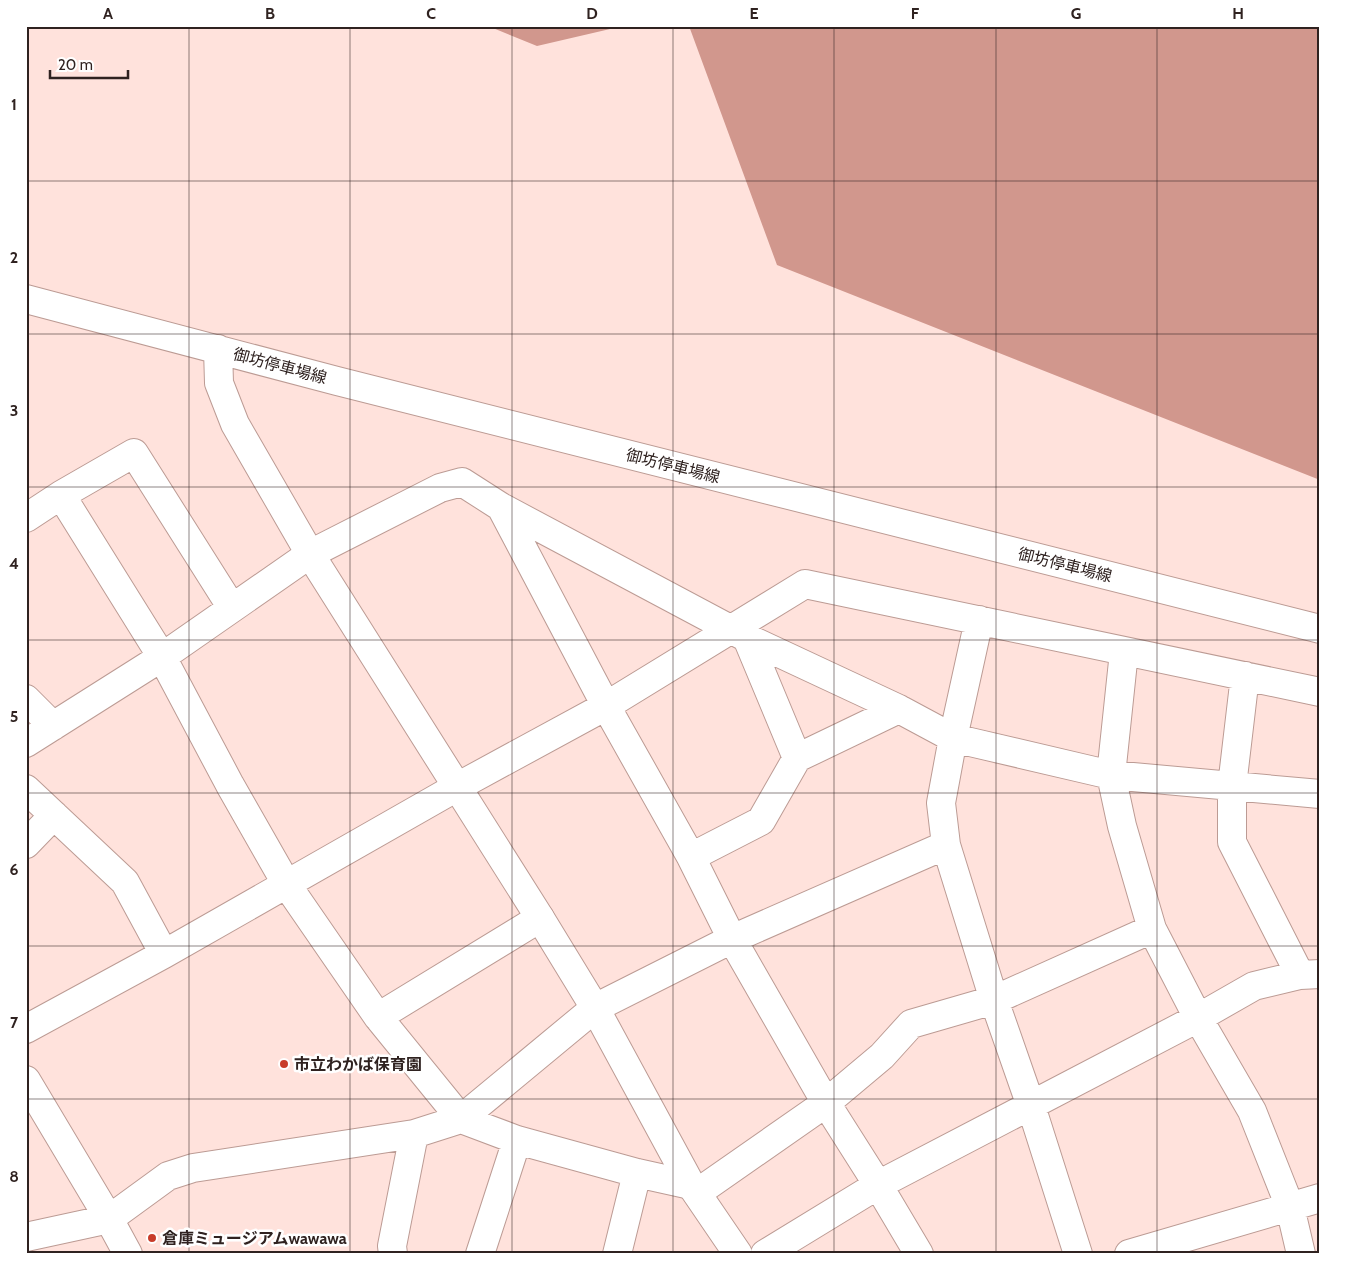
<svg xmlns="http://www.w3.org/2000/svg" width="1346" height="1280" viewBox="0 0 1346 1280" font-family="Cabin,'Noto Sans JP',sans-serif">
  <rect width="100%" height="100%" fill="#ffe2dc"/>
  <path fill="#d1978d" d="M488,26H623L537,46Z
    M689,26H1320V480L777,265Z"/>
  <g fill="none" stroke-linecap="round" stroke-linejoin="round">
    <defs>
      <path id="street" d="M61,495L162,657L230,785L287,885L378,1017L461,1119L595,1008L732,939L946,845
        M501,507L606,706L691,857L732,939L826,1103L878,1185L919,1254
        M26,518L61,495L134,453L232,608
        M979,620L953,738L941,803L946,845L994,1000L1031,1106L1078,1254
        M747,638L797,758
        M1124,652L1111,775L1122,826L1152,929L1198,1018L1252,1111L1290,1207L1301,1254
        M1245,676L1232,786V842L1300,975
        M26,699L53,726
        M26,743L162,657L310,554L440,488L462,482L501,507L747,638L899,709L953,738L1111,775L1320,794
        M26,789L125,882L164,954
        M26,844L54,815
        M691,857L761,821L797,758L899,709
        M378,1017L540,918
        M26,1029L164,954L457,787L606,706L805,584L1320,692
        M26,1080L109,1219L128,1254
        M697,1193L826,1103L882,1056L911,1024L994,1000L1152,929
        M26,1237L109,1219L168,1176L193,1168L414,1134L461,1119L517,1140L637,1173L691,1185
        M393,1254L392,1246L414,1134
        M480,1254L517,1140
        M617,1254L637,1173
        M765,1254L878,1185L1198,1018L1254,986L1300,975L1320,974
        M1129,1254L1320,1198"/>
      <path id="secondary" d="M26,299L337,381L1320,629
        M218,349L219,383L235,424L310,554L540,918L595,1008L691,1185L738,1254"/>
    </defs>
    <use href="#street" stroke="#bc9b94" stroke-width="30"/>
    <use href="#secondary" stroke="#bc9b94" stroke-width="30"/>
    <use href="#street" stroke="#fff" stroke-width="28"/>
    <use href="#secondary" stroke="#fff" stroke-width="28"/>
  </g>
  <path fill="none" stroke="#2f2220" stroke-width="1" stroke-opacity="0.55" d="M189,26V1254M350,26V1254M512,26V1254M673,26V1254M834,26V1254M996,26V1254M1157,26V1254M26,181H1320M26,334H1320M26,487H1320M26,640H1320M26,793H1320M26,946H1320M26,1099H1320"/>
  <g fill="#c83c2a" stroke="#fff" stroke-width="2">
    <circle cx="284" cy="1064" r="5"/>
    <circle cx="152" cy="1238" r="5"/>
  </g>
  <g text-anchor="middle" dominant-baseline="central" stroke-width="5" stroke-linejoin="round" paint-order="stroke">
    <g font-size="16" fill="#2f2220" stroke="#fff">
      <text transform="translate(280 366) rotate(15)">御坊停車場線</text>
      <text transform="translate(673 466) rotate(14)">御坊停車場線</text>
      <text transform="translate(1065 565) rotate(14)">御坊停車場線</text>
    </g>
    <g font-size="16" font-weight="bold" fill="#2f2220" stroke="#fff" text-anchor="start">
      <text x="294" y="1064">市立わかば保育園</text>
      <text x="162" y="1238">倉庫ミュージアムwawawa</text>
    </g>
  </g>
  <rect width="1346" height="1280" fill="none" stroke="#ffffff" stroke-width="55"/>
  <path d="M50 70v8h78v-8" fill="none" stroke="#2f2220" stroke-width="2.5"/>
  <text x="58" y="70" font-size="15" fill="#2f2220" stroke="#ffffff" stroke-width="4" paint-order="stroke">20 m</text>
  <rect x="28" y="28" width="1290" height="1224" fill="none" stroke="#2f2220" stroke-width="2"/>
  <g font-size="16" text-anchor="middle" font-weight="bold" fill="#2f2220">
    <text x="108" y="19">A</text>
    <text x="270" y="19">B</text>
    <text x="431" y="19">C</text>
    <text x="592" y="19">D</text>
    <text x="754" y="19">E</text>
    <text x="915" y="19">F</text>
    <text x="1076" y="19">G</text>
    <text x="1238" y="19">H</text>
    <text x="14" y="110">1</text>
    <text x="14" y="263">2</text>
    <text x="14" y="416">3</text>
    <text x="14" y="569">4</text>
    <text x="14" y="722">5</text>
    <text x="14" y="875">6</text>
    <text x="14" y="1028">7</text>
    <text x="14" y="1182">8</text>
  </g>
</svg>
